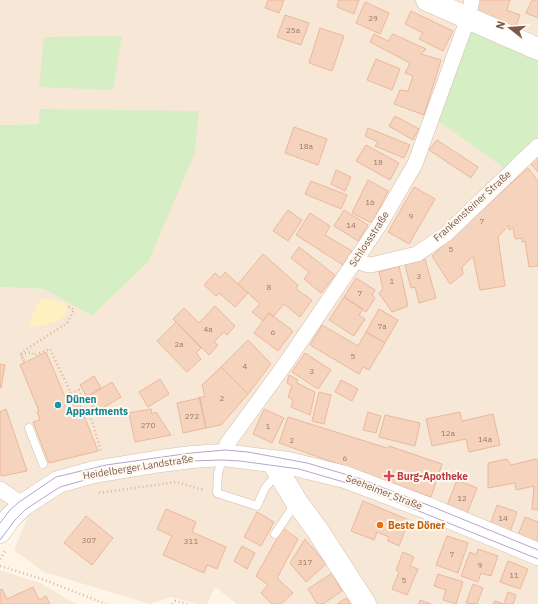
<svg xmlns="http://www.w3.org/2000/svg" width="538" height="604" viewBox="0 0 538 604" font-family="'IBM Plex Sans',sans-serif">
  <rect width="100%" height="100%" fill="#fef5e8"/>
  <path fill="#f7e7d6" d="M0,0H538V604H237L215,587L207,604H198L171,597L150,604L44,572L14,550L42,483L0,518V287L44,289L92,316L148,262L40,109V124L0,125Z
    M0,570L40,583L76,604H0Z"/>
  <path fill="#d6eec4" d="M468,18L538,49V146L510,172L437,120Z
    M122,36L113,90L39,87L44,37Z
    M39,109L199,111L194,155L148,262L92,316L44,289L0,287V125L39,124Z"/>
  <path fill="#fff0c2" d="M43,298L65,303C74,322 42,326 30,327L28,325C34,316 34,304 43,298Z"/>
  <path fill="#f6d3bd" stroke="#ebb89c" d="M268,0H284L279,13L265,8Z
    M339,0H359L354,14L337,7Z
    M479,0H510L507,10L520,15L515,29L474,15Z
    M532,0H538V18L526,13Z
    M365,2L389,13L380,34L356,23Z
    M411,11L453,31L443,51L419,39L423,33L405,24Z
    M285,15L309,23L301,45L277,37Z
    M320,28L344,36L332,71L309,63Z
    M374,34L388,41L393,34L426,49L421,54L441,60L424,115L394,104L400,90L408,91L413,76L405,73L410,63L370,42Z
    M376,59L400,69L392,90L367,80Z
    M395,116L419,129L413,140L389,126Z
    M294,127L327,139L318,165L285,153Z
    M368,128L410,145L404,158L375,146L378,142L365,136Z
    M437,140L478,167L471,178L429,150Z
    M366,145L399,163L390,180L356,161Z
    M538,156V172L530,163Z
    M528,168L538,181V266L529,267L525,241L522,242V238L515,239L513,228L509,230V225L498,237L505,286L480,290L473,256L462,267L463,274L450,284L432,256Z
    M336,170L351,177L345,191L331,184Z
    M368,180L388,191L372,223L352,213Z
    M311,181L347,195L341,209L305,194Z
    M414,187L435,199L409,244L388,232Z
    M288,210L302,220L288,241L273,231Z
    M344,210L368,225L358,241L334,226Z
    M310,213L330,226L325,235L352,251L343,265L296,235Z
    M299,247L335,275L321,293L304,279L309,272L291,258Z
    M263,254L298,285L296,289L312,300L300,317L284,304L273,317L269,313L263,321L252,312L260,304L238,284Z
    M425,259L436,298L419,303L415,287L411,288L405,265Z
    M399,266L408,306L392,312L379,293L383,289L379,272Z
    M225,272L248,293L235,307L219,293L216,296L204,285L215,273L221,278Z
    M356,278L375,290L372,295L375,298L366,312L344,297Z
    M344,297L363,309L359,315L365,319L354,336L329,320Z
    M215,306L235,326L227,335L224,332L214,342L218,345L209,355L173,319L184,308L199,323Z
    M379,309L398,320L385,343L366,332Z
    M269,313L293,331L278,351L254,333Z
    M176,322L201,348L196,353L201,359L187,372L157,341Z
    M322,325L358,346L366,332L385,343L369,370L363,367L359,374L310,345Z
    M248,340L271,364L248,394L221,367Z
    M46,352L66,399L76,395L98,451L49,463L33,422L40,420L37,412L39,411L20,365Z
    M305,353L331,370L318,389L292,372Z
    M0,364L5,365L1,388H0Z
    M221,367L248,394L221,425L206,428L199,397H205L202,385Z
    M289,375L298,380L297,383L315,392L310,415L291,407L293,400L288,397L292,386L287,383Z
    M94,376L101,388L87,397L80,385Z
    M160,379L169,394L148,407L139,392Z
    M341,380L358,389L352,401L335,392Z
    M112,382L121,397L96,412L87,397Z
    M319,392L331,395L324,424L312,421Z
    M200,398L206,428L183,433L177,403Z
    M6,409L27,471L2,476L0,475V412Z
    M151,409L152,414L156,412L171,435L135,442L129,413Z
    M264,409L284,418L272,443L253,434Z
    M368,412L381,416L376,433L363,430Z
    M460,412L462,421L493,414L500,445L469,452L466,439L432,446L426,419Z
    M385,415L420,423L415,446L379,437Z
    M288,417L387,448L389,446L442,464L431,497L279,443Z
    M507,459L511,465L536,459L538,461V510L532,509L534,486L516,490L515,483L488,488V463Z
    M457,480L477,488L466,516L446,508Z
    M363,501L409,520L399,546L388,541L389,537L377,532L374,540L351,531Z
    M497,505L517,512L510,532L490,525Z
    M166,509L196,522L192,532L226,547L217,569L207,565L204,573L163,555L172,536L157,529Z
    M257,512L274,522L261,546L244,537Z
    M86,516L113,538L92,565L64,543Z
    M525,517L538,522V542L517,538Z
    M283,528L298,539L277,578L293,593L281,604H272L261,593L268,585L256,576Z
    M447,536L468,543L458,573L436,565Z
    M305,539L326,564L306,582L290,563Z
    M242,546L255,553L247,569L234,561Z
    M478,549L498,556L491,576L481,573L478,582L461,576L470,552L476,555Z
    M403,552L414,557L410,566L418,569L407,595L392,589L399,572L396,570Z
    M508,561L528,569L520,589L500,582Z
    M332,573L342,591L323,604H317L308,589Z
    M438,574L463,582L456,604L443,600L446,590L434,586Z
    M473,584L483,588L477,604L466,603Z
    M33,587L39,600L46,596L50,604H0V590L2,589L7,599Z
    M508,592L516,595L513,604H493L495,601L504,604Z
    M346,598L351,604H337Z
    M420,600L431,604H419Z"/>
  <g fill="none" stroke-linecap="round" stroke-linejoin="round">
    <defs>
      <path id="lane" d="M29,428L43,464
        M223,457L218,473L217,493L257,506L265,488L278,473
        M275,534L295,504"/>
      <path id="street" d="M355,260L365,264L371,265L417,254L446,234L538,146
        M223,455L227,444L286,363L380,224L415,164L468,18L472,0
        M0,489L23,505"/>
      <path id="secondary" d="M427,0L538,49
        M272,461L296,501L318,531L365,604
        M0,532L9,519L23,505L58,482L94,472L161,461L192,457L223,455L288,463L345,477L427,508L538,554"/>
    </defs>
    <use href="#lane" stroke="#d3bcac" stroke-width="9"/>
    <use href="#street" stroke="#d3bcac" stroke-width="16"/>
    <use href="#secondary" stroke="#d8bfab" stroke-width="23"/>
    <path stroke="#dcb69f" stroke-width="2.5" stroke-dasharray="1 3" stroke-linecap="butt" d="M21,354L31,352L34,355L50,349L71,393L79,390L93,424L101,451
      M21,354L22,352L67,323L74,310L69,307L67,308
      M24,363L21,354L25,363
      M65,395L71,393
      M99,493L176,482L204,490
      M0,559L5,551
      M0,566L42,579L106,604
      M172,604L175,601L188,604"/>
    <use href="#lane" stroke="#fff" stroke-width="8"/>
    <use href="#street" stroke="#fff" stroke-width="15"/>
    <use href="#secondary" stroke="#fff" stroke-width="22"/>
    <path stroke="#b8a4cb" stroke-width="1" d="M0,523L10,510L19,502L56,477L106,465L191,453L225,450L248,452L307,463L358,478L428,505L538,550
      M0,540L15,520L26,509L60,487L96,477L157,466L192,461L222,460L240,461L299,469L354,485L538,559"/>
  </g>
  <circle fill="#0f9aa8" stroke="#fff9f1" stroke-width="1.5" cx="58" cy="405" r="4"/>
  <path fill="#e0444e" stroke="#fff9f1" stroke-width="1.5" d="M387 470h4v4h4v4h-4v4h-4v-4h-4v-4h4z"/>
  <circle fill="#e8710a" stroke="#fff9f1" stroke-width="1.5" cx="380" cy="525" r="4"/>
  <g text-anchor="middle" dominant-baseline="central" stroke-width="4" stroke-linejoin="round" paint-order="stroke">
    <g font-size="8" fill="#9a7866">
      <text x="373" y="18">29</text>
      <text x="293" y="30">25a</text>
      <text x="306" y="146">18a</text>
      <text x="378" y="162">18</text>
      <text x="370" y="202">16</text>
      <text x="411" y="216">9</text>
      <text x="482" y="221">7</text>
      <text x="351" y="225">14</text>
      <text x="451" y="249">5</text>
      <text x="419" y="276">3</text>
      <text x="392" y="281">1</text>
      <text x="269" y="287">8</text>
      <text x="360" y="293">7</text>
      <text x="382" y="326">7a</text>
      <text x="208" y="329">4a</text>
      <text x="273" y="332">6</text>
      <text x="179" y="344">2a</text>
      <text x="353" y="356">5</text>
      <text x="245" y="366">4</text>
      <text x="312" y="371">3</text>
      <text x="222" y="398">2</text>
      <text x="192" y="416">272</text>
      <text x="148" y="425">270</text>
      <text x="268" y="426">1</text>
      <text x="448" y="433">12a</text>
      <text x="485" y="439">14a</text>
      <text x="292" y="440">2</text>
      <text x="345" y="458">6</text>
      <text x="462" y="498">12</text>
      <text x="503" y="518">14</text>
      <text x="89" y="540">307</text>
      <text x="191" y="541">311</text>
      <text x="452" y="554">7</text>
      <text x="305" y="562">317</text>
      <text x="480" y="565">9</text>
      <text x="514" y="575">11</text>
      <text x="404" y="580">5</text>
    </g>
    <g font-size="10" fill="#7c5a49" stroke="#fff9f1">
      <text transform="translate(472 206) rotate(-42)">Frankensteiner Straße</text>
      <text transform="translate(369 239) rotate(-57)">Schlossstraße</text>
      <text transform="translate(138 467) rotate(-9)">Heidelberger Landstraße</text>
      <text transform="translate(384 492) rotate(21)">Seeheimer Straße</text>
    </g>
    <g font-size="10" font-weight="bold" fill="#0d838f" stroke="#fff9f1" text-anchor="start">
      <text x="66" y="399">Dünen<tspan x="66" dy="12">Appartments</tspan></text>
    </g>
    <g font-size="10" font-weight="bold" fill="#be3a42" stroke="#fff9f1" text-anchor="start">
      <text x="397" y="476">Burg-Apotheke</text>
    </g>
    <g font-size="10" font-weight="bold" fill="#c56008" stroke="#fff9f1" text-anchor="start">
      <text x="388" y="525">Beste Döner</text>
    </g>
  </g>
  <g transform="translate(510 28) rotate(287)" stroke="#fff9f1" stroke-width="3" paint-order="stroke">
  <path d="M0-3L7 15L0 10L-7 15Z" fill="#7c5a49"/>
  <text y="-6" font-size="11" font-weight="bold" text-anchor="middle" fill="#7c5a49">N</text>
  </g>
</svg>
